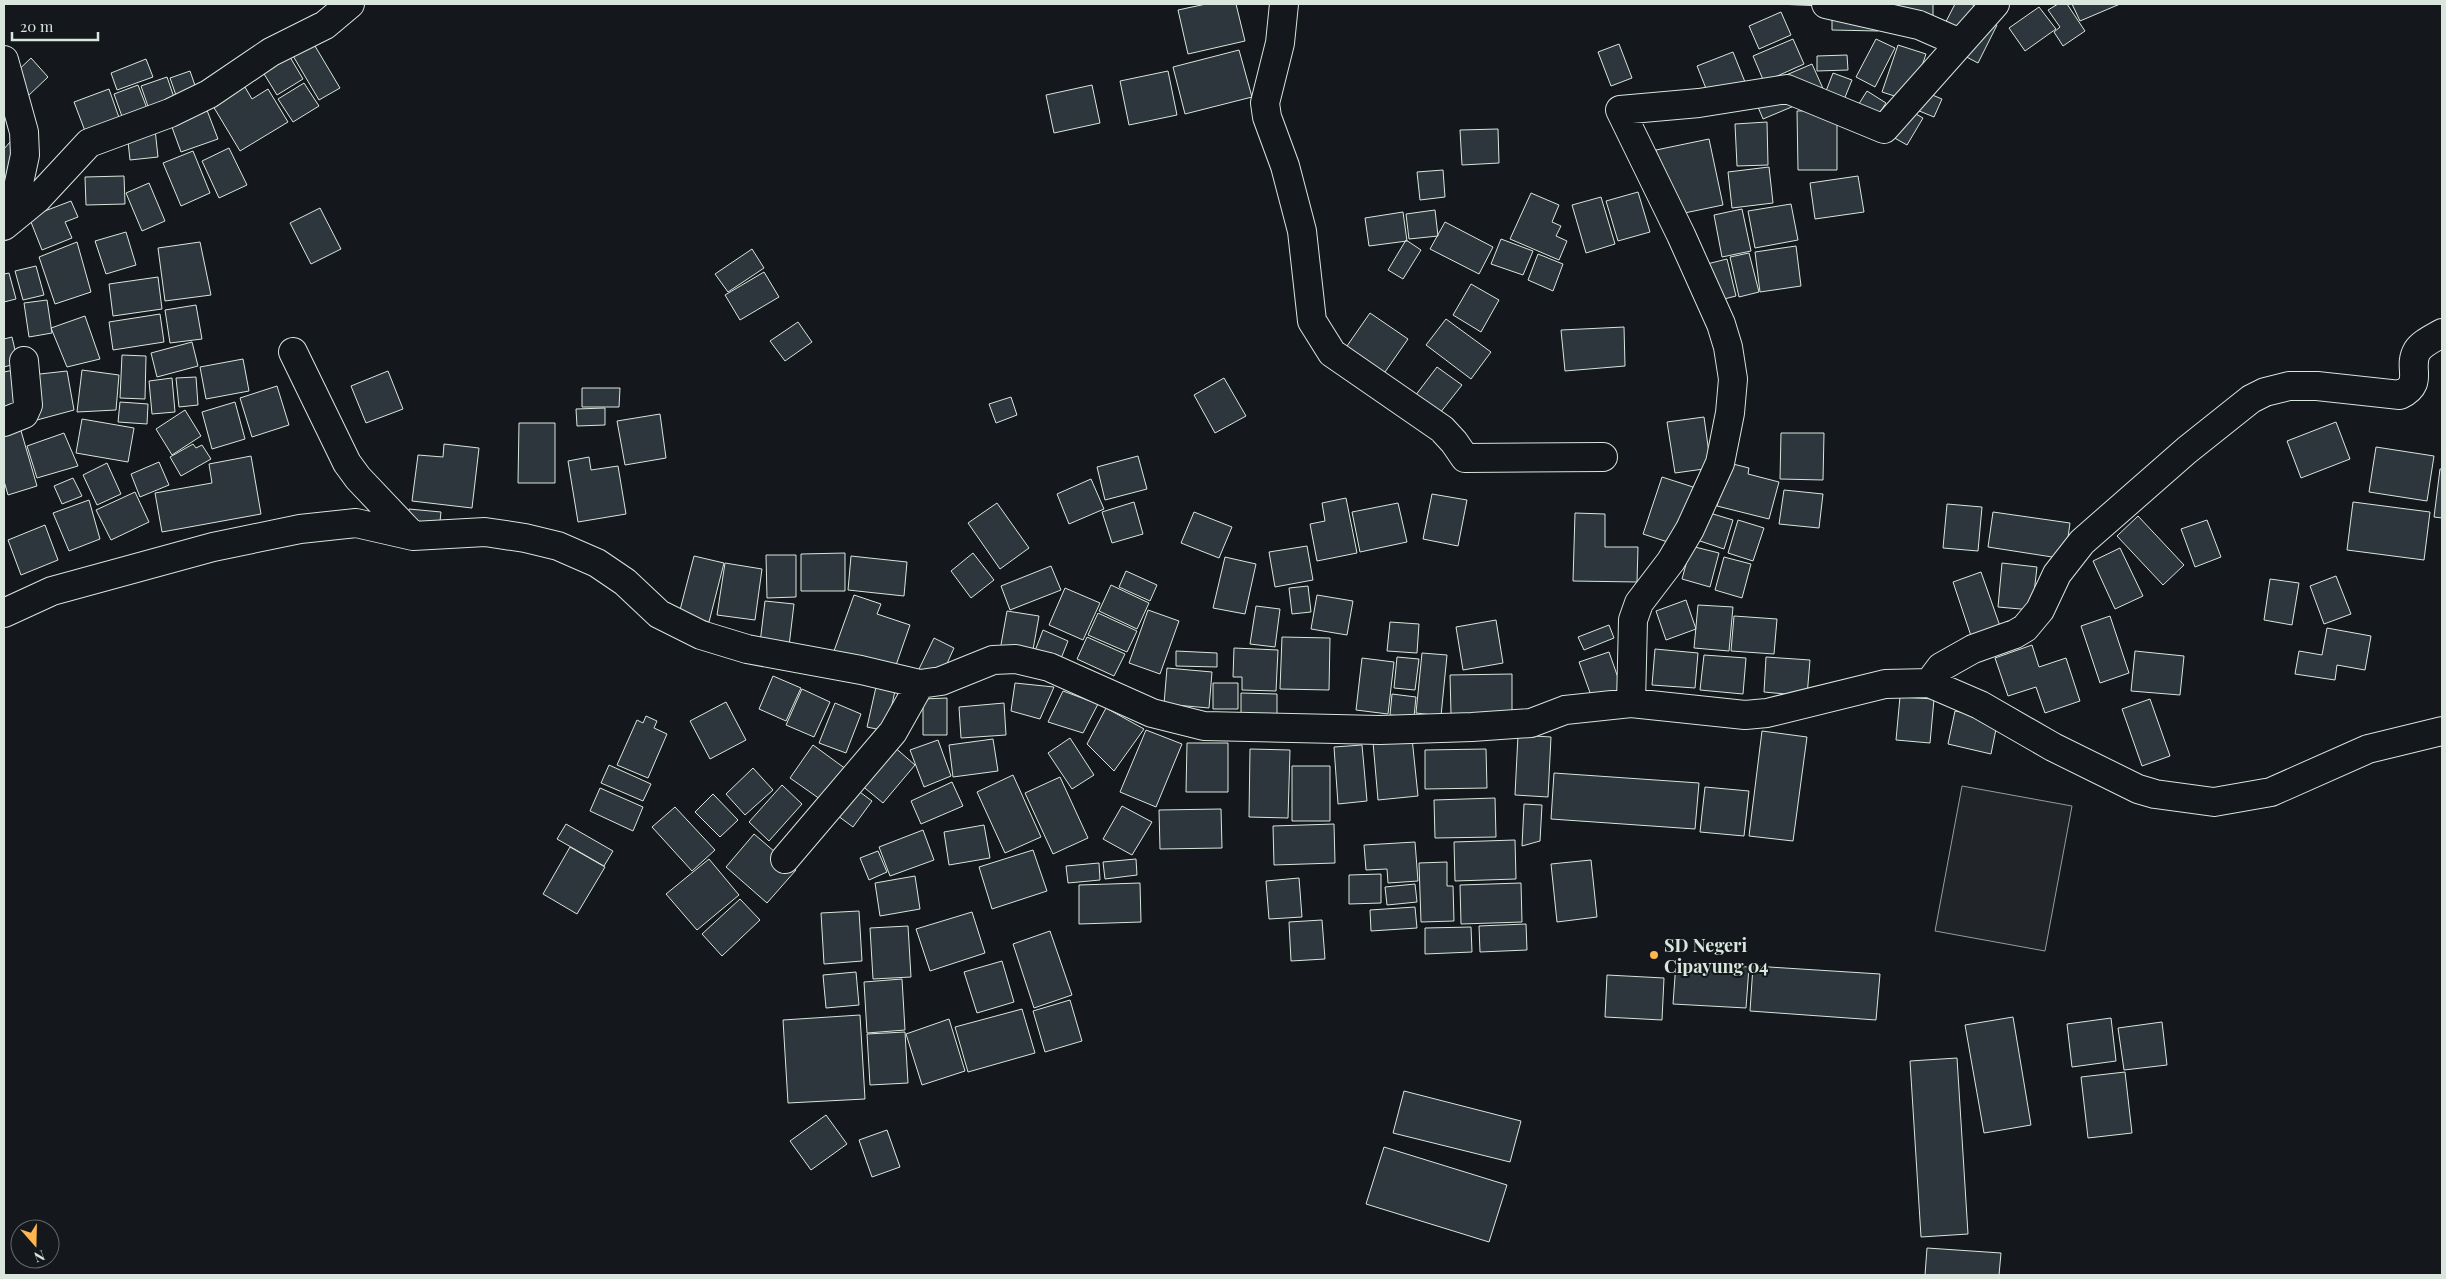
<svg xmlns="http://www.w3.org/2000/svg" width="2446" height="1279" viewBox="0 0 2446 1279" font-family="'Playfair Display',serif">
  <rect width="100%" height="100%" fill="#14181c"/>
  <path fill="#202428" stroke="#939e99" d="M1962,786L2072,806L2045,951L1935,931Z"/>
  <path fill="#2c363c" stroke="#d8e6dc" d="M1206,4H1236L1245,41L1188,54L1178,10Z
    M1776,4H1825V6Z
    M1832,4H1878V31L1832,30Z
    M1883,4H1933V27Z
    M1955,4H1971L1993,15L1990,21L1997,25L1978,63L1936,41Z
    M2058,4H2067L2085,31L2063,46L2054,32L2060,27L2048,10Z
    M2072,4H2120L2080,21Z
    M2039,7L2056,29L2025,51L2009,28Z
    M1781,12L1791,35L1759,49L1749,26Z
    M1793,39L1804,64L1764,82L1753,56Z
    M1876,39L1895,48L1875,87L1856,77Z
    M312,41L340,88L319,100L289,49Z
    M1619,44L1632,78L1611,86L1598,52Z
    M1898,45L1926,54L1910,101L1882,92Z
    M1239,50L1252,97L1185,114L1173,67Z
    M287,52L303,79L277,95L261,69Z
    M1733,52L1747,87L1711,101L1697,66Z
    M1847,55L1848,70L1817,71V56Z
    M31,58L48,77L28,96L11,77Z
    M146,59L153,77L117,90L111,73Z
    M1812,64L1825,93L1763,119L1751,90Z
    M190,71L199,97L179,104L170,78Z
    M1168,71L1177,115L1129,125L1120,81Z
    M1833,73L1852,80L1841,107L1823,99Z
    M167,77L177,106L151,115L141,86Z
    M242,82L252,99L268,89L288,122L240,151L210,101Z
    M304,83L319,106L293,122L278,99Z
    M138,85L150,116L125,125L114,94Z
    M1092,85L1100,123L1054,133L1046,95Z
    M109,89L122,126L88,139L74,102Z
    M1920,90L1942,99L1934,117L1912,108Z
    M1867,91L1886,103L1869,129L1850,118Z
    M1893,101L1923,118L1907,145L1877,128Z
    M205,105L218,139L181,152L169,119Z
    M1837,110V170H1798L1797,111Z
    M1767,122L1768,165L1737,166L1735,124Z
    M155,129L158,157L130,160L127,132Z
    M1498,129L1499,163L1462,165L1460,130Z
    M1709,139L1723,205L1670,216L1656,150Z
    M10,142L24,155L4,178V149Z
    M229,148L247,185L219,198L202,161Z
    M193,151L210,193L181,206L163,163Z
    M1769,167L1773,203L1732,208L1728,172Z
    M1443,170L1445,197L1420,200L1417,172Z
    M124,176L125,204L86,205L85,177Z
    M1858,176L1864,212L1815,219L1810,183Z
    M149,183L165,221L142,231L126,193Z
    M1638,192L1650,232L1618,241L1606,201Z
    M1531,193L1559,205L1552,222L1561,226L1556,236L1567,241L1559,260L1510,239Z
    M1601,197L1615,244L1586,253L1572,205Z
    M71,201L78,217L65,222L72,238L42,250L29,217Z
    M1791,204L1798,240L1755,248L1748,211Z
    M320,208L341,249L311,264L290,223Z
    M1742,209L1751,251L1722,257L1714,215Z
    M1435,210L1438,236L1409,239L1406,214Z
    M1403,212L1407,241L1369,246L1365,218Z
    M1445,222L1493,247L1479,274L1430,249Z
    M126,232L136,265L106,274L95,241Z
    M1501,239L1533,251L1523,275L1491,264Z
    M1406,240L1421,250L1403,279L1388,270Z
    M77,242L91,292L55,304L39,257Z
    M200,242L211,295L165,301L158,248Z
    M1796,246L1801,286L1760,292L1755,252Z
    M752,249L764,268L728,292L715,274Z
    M1749,253L1759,292L1739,297L1730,257Z
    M1538,254L1563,264L1553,291L1528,280Z
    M1727,259L1736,296L1716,301L1707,264Z
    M36,266L44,295L23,300L15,271Z
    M764,272L779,297L740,320L725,295Z
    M9,273L16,299L4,302V274Z
    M158,277L162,309L113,316L109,284Z
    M1471,284L1499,300L1481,332L1453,315Z
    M47,300L52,333L29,337L24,303Z
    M196,305L202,339L170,343L165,310Z
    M1370,313L1408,339L1378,382L1340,356Z
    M160,314L164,342L113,350L109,322Z
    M85,316L100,359L67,367L51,328Z
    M1446,319L1491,352L1471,379L1426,345Z
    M798,322L812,342L785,361L770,341Z
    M1624,327L1625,366L1565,371L1561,330Z
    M12,337L18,363L4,367V339Z
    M192,342L198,366L157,377L151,353Z
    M122,355L146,356L145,399L120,398Z
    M243,359L249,391L206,399L200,367Z
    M1437,367L1462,385L1436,418L1412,400Z
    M14,370L23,412L4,416V372Z
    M82,370L119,375L116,410L77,412Z
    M67,371L74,410L37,420L31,375Z
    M388,371L403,409L366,423L351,386Z
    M196,377L198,405L179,407L176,378Z
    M172,378L175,412L152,414L149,381Z
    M1224,378L1246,416L1215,433L1194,395Z
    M277,386L289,425L252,437L240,398Z
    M582,388H620L619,407H582Z
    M1011,397L1017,415L996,423L989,404Z
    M120,402L148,404L147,424L118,422Z
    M235,402L245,439L212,449L202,412Z
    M605,408V425L577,426L576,409Z
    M185,410L201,436L172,455L156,429Z
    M660,414L666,458L625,465L617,421Z
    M1704,417L1711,468L1675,473L1667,422Z
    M82,419L134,428L128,462L76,453Z
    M2336,422L2350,459L2301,478L2287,441Z
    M519,423H555V483H518Z
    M19,424L37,486L8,495L4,481V428Z
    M64,433L78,466L37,478L27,446Z
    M1781,433H1824L1823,480L1780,479Z
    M193,444L196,448L202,445L211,459L181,476L170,457Z
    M444,444L479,448L472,508L412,501L418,455L443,457Z
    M2376,447L2434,456L2427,501L2369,492Z
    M251,456L261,514L162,532L155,493L212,483L209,464Z
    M1138,456L1147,489L1105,500L1097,467Z
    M589,457L591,470L618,466L626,514L578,522L568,461Z
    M159,462L169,485L140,497L131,474Z
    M107,463L121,494L97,505L83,475Z
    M1729,463L1749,468L1748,474L1779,482L1769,519L1717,506Z
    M2440,469H2442V518L2434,517Z
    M1662,477L1693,487L1674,544L1643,534Z
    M73,478L82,496L62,504L54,486Z
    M1091,479L1104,509L1069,524L1057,494Z
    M1784,490L1823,494L1819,528L1779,524Z
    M135,492L149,522L111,540L96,510Z
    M1432,494L1467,500L1458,546L1423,539Z
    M1346,498L1357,553L1317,561L1310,524L1325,521L1322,503Z
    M89,500L100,539L69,551L53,513Z
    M1134,502L1143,534L1112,543L1102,512Z
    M2353,502L2430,512L2424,560L2347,550Z
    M997,503L1029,548L1000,569L968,523Z
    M1398,503L1407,542L1360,552L1352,512Z
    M1947,504L1982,507L1978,551L1943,548Z
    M409,509L441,512L439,531L407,528Z
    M1703,511L1733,520L1724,549L1694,539Z
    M1194,512L1232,527L1219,558L1181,543Z
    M1993,512L2070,523L2065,559L1988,547Z
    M1575,513L1605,514V547H1638L1637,582L1573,581Z
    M2138,516L2184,565L2163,585L2117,536Z
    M1738,520L1764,528L1753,561L1728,553Z
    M2207,520L2221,557L2195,567L2181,529Z
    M45,525L58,560L21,575L8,540Z
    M1307,546L1313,580L1275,587L1269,552Z
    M1691,546L1719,553L1710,587L1682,579Z
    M2120,548L2143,596L2115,609L2093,561Z
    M845,553V591H801V554Z
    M973,553L994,580L971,598L951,571Z
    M766,555H796V597L767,598Z
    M694,556L724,563L709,622L679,614Z
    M851,556L907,562L904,596L848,590Z
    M1225,557L1256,564L1245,614L1213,608Z
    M1724,557L1751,564L1742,598L1715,590Z
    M725,563L762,569L755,620L717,615Z
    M2002,563L2037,567L2032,610L1998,607Z
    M1051,566L1061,590L1010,610L1001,586Z
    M1126,571L1157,585L1150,601L1119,587Z
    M1981,572L2001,629L1972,639L1953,582Z
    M2336,576L2351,614L2324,624L2310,586Z
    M2270,579L2299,583L2292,625L2264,620Z
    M1111,585L1149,603L1137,629L1099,611Z
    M1308,586L1311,612L1292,614L1289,588Z
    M1065,588L1100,603L1083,640L1049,625Z
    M854,595L881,604L877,614L910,625L894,671L834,651Z
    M1317,595L1353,601L1347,635L1311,629Z
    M1686,600L1696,629L1666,640L1656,611Z
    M765,601L794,604L789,646L760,643Z
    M1698,605L1733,607L1729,651L1694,648Z
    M1256,606L1280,609L1275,647L1250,644Z
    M1148,610L1179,621L1160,674L1129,663Z
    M1007,611L1039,616L1031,661L999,656Z
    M1098,613L1137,631L1127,652L1088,635Z
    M1734,616L1777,619L1774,654L1731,651Z
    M2110,616L2129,673L2100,683L2081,626Z
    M1496,620L1503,663L1463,670L1456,627Z
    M1390,622L1419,624L1417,653L1387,651Z
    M1609,625L1614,638L1584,650L1578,637Z
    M2327,628L2371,636L2365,670L2337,665L2335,680L2295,674L2299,651L2322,655Z
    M1043,630L1068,641L1058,666L1033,656Z
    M1087,637L1125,654L1114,676L1077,659Z
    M1282,637L1330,638L1329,690L1280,689Z
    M934,638L954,648L940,679L919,669Z
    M2032,645L2039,667L2066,658L2080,701L2045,713L2036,687L2008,696L1995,658Z
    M1234,648L1278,650L1276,691L1242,690V677H1233Z
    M1655,649L1698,653L1695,688L1652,685Z
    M1176,651L1217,653V667L1176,666Z
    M2135,651L2184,656L2180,695L2131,691Z
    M1609,652L1623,692L1593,701L1579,662Z
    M1422,653L1447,655L1441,716L1416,713Z
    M1704,655L1746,658L1743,694L1700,690Z
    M1397,657L1419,659L1415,690L1394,688Z
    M1766,657L1810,660L1807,696L1764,692Z
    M1362,658L1394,662L1388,714L1356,710Z
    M1167,668L1212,672L1209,708L1164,704Z
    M1512,674V712L1451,714L1450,675Z
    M773,676L801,688L786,721L759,709Z
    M1015,683L1054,687L1040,719L1011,711Z
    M1213,683H1238V709H1213Z
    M876,687L895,691L886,731L867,727Z
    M802,689L830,702L814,737L786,725Z
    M1063,691L1098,704L1083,733L1048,722Z
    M1241,693L1277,694V717H1241Z
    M1392,694L1416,697L1414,717L1390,715Z
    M1900,697L1934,699L1930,743L1896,740Z
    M947,698V735H923V699Z
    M2150,699L2170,756L2142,766L2122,709Z
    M726,702L746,740L710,759L690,721Z
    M835,703L861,714L846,753L819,743Z
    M1004,703L1006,735L961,738L959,707Z
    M1106,708L1144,729L1114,771L1087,744Z
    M1955,711L1998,719L1991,754L1948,744Z
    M646,716L657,721L654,728L667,734L648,778L617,765L637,720L643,723Z
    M1146,730L1182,744L1156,807L1120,792Z
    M1762,731L1807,737L1793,841L1749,836Z
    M1518,735L1551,737L1548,797L1515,795Z
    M1070,738L1094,775L1072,789L1048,753Z
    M1412,738L1418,796L1378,800L1373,742Z
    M993,739L998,771L953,777L949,745Z
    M938,740L951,776L924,787L910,750Z
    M1187,743H1228V792H1186Z
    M813,745L850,772L827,804L790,778Z
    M892,745L915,765L883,803L860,784Z
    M1362,745L1367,801L1338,804L1334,747Z
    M1250,749L1290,750L1288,818L1249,817Z
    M1486,749L1487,788L1425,789V750Z
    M609,765L651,784L643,801L601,783Z
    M1292,766H1330V821H1292Z
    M753,768L773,790L745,815L726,794Z
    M1554,773L1699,783L1695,829L1551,819Z
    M1013,775L1041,837L1005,853L977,792Z
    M1060,777L1088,838L1053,854L1025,793Z
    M952,782L963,806L921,824L911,801Z
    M782,785L802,804L769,841L749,822Z
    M853,787L872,801L853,827L834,813Z
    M1705,787L1749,791L1744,836L1700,832Z
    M600,788L643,807L633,831L590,811Z
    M713,794L738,820L720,837L695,812Z
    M1495,798L1496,837L1435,838L1434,800Z
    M1524,804L1542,805L1540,841L1522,846Z
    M1122,806L1152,822L1132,855L1103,839Z
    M675,807L715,850L692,871L652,827Z
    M1221,809L1222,848L1160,849L1159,810Z
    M566,824L613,851L604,866L557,839Z
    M1334,824L1335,863L1274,865L1273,826Z
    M984,825L990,858L949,865L944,832Z
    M923,830L934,860L890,876L879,847Z
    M754,834L796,870L767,903L726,867Z
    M1515,840L1516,879L1455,881L1454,842Z
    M1415,842L1418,881L1388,883L1387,869L1366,870L1364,845Z
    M570,847L605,867L577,914L543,894Z
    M1033,850L1047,891L992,909L979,867Z
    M878,851L887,872L869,880L860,858Z
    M709,859L739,895L697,930L666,894Z
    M1136,859L1137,875L1105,879L1103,862Z
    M1591,860L1597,917L1557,922L1551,864Z
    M1447,862V886H1453L1454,921L1421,922L1419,863Z
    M1099,863L1100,880L1068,883L1066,866Z
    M1381,874V903L1349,904V875Z
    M915,876L920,909L880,916L875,883Z
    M1299,878L1302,917L1269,919L1266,881Z
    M1140,883L1141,922L1079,924V885Z
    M1521,883L1522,922L1461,924L1460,885Z
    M1415,884L1417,902L1387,905L1385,887Z
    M740,899L760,920L722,956L702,934Z
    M1415,907L1417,928L1371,931L1370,910Z
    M859,911L862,961L824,964L821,913Z
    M972,912L985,953L930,971L916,929Z
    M1322,920L1325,959L1291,961L1289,922Z
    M1526,924L1527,950L1480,952L1479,926Z
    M908,926L911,977L873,979L870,928Z
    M1471,927L1472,952L1425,954V928Z
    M1050,931L1072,995L1034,1008L1013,944Z
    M1002,961L1014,1002L977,1013L964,972Z
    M1676,963L1749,967L1746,1008L1673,1004Z
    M1753,966L1880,974L1876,1020L1750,1011Z
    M856,972L859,1005L826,1008L823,975Z
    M1607,975L1664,978L1662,1020L1605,1017Z
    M902,979L905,1030L867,1033L864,982Z
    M1070,1000L1082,1041L1045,1052L1033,1011Z
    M1022,1009L1035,1053L968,1072L955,1027Z
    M860,1015L865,1099L788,1103L783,1020Z
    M2013,1017L2031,1125L1984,1133L1965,1025Z
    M2111,1018L2116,1061L2072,1067L2067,1024Z
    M949,1019L965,1071L922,1085L906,1034Z
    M2162,1022L2167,1065L2124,1070L2118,1028Z
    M905,1032L908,1083L870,1085L867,1034Z
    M1957,1058L1968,1234L1921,1237L1910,1061Z
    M2125,1072L2132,1133L2088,1138L2081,1077Z
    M1404,1091L1521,1121L1510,1162L1393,1133Z
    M826,1115L847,1144L811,1170L790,1141Z
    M887,1130L900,1167L872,1177L859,1140Z
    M1384,1147L1507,1185L1489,1242L1366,1204Z
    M1927,1248L2001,1253L1999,1275H1925Z"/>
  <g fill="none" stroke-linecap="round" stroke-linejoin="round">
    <defs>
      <path id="minor" d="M1284,4L1280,43L1265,103L1267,117L1285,166L1302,231L1312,321L1332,353L1442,429L1454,442L1465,458L1603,457
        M1826,4L1919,25L1960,43
        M4,60L24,132L25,155L11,220
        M4,226L37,199L89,143L170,113L209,94L271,52L325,25L350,4
        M293,352L347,463L358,478L413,536
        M4,422L24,414L28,405L24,361
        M4,613L52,591L213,547L300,529L356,523L413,536L485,532L525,538L558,546L597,563L625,582L659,614L701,635L747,649L861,670L920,684L941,681L993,660L1016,659L1049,667L1152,713L1204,726L1380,730L1472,727L1531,723L1565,710L1631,703L1745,715L1767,713L1885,684L1929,683L1980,705L2053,747L2138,789L2155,794L2214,802L2271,792L2368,749L2442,731
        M1929,683L1941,667L1973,649L2015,634L2025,628L2040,610L2057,574L2082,542L2187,450L2251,399L2265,392L2289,386H2317L2400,395C2425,383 2407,368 2417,351C2422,343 2434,338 2442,333
        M1631,703L1633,620L1639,603L1671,561L1690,529L1720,463L1730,413L1733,379L1728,347L1721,324L1681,235L1620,110L1699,103L1787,89L1884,129L1995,4
        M785,859L893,732L920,684"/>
    </defs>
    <use href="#minor" stroke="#d8e6dc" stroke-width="30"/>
    <use href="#minor" stroke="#14181c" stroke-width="28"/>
  </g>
  <circle fill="#ffb74d" stroke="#14181c" stroke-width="2" cx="1654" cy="955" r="5"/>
  <g text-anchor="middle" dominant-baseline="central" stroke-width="4" stroke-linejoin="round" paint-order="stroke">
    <g font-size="18" font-weight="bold" fill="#d8e6dc" stroke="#14181c" text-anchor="start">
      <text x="1664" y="945">SD Negeri<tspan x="1664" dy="21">Cipayung 04</tspan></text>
    </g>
  </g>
  <rect width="2446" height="1279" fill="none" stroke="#d8e6dc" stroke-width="10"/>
  <g transform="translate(35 1244) rotate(160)"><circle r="24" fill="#14181c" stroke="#626a69"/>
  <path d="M0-4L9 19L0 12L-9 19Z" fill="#ffb74d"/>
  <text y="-8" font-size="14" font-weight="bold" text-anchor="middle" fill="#d8e6dc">N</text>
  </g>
  <path d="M12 32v8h86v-8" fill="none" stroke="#d8e6dc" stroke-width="2.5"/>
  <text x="20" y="32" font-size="15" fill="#d8e6dc" stroke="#14181c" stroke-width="4" paint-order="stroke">20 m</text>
</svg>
